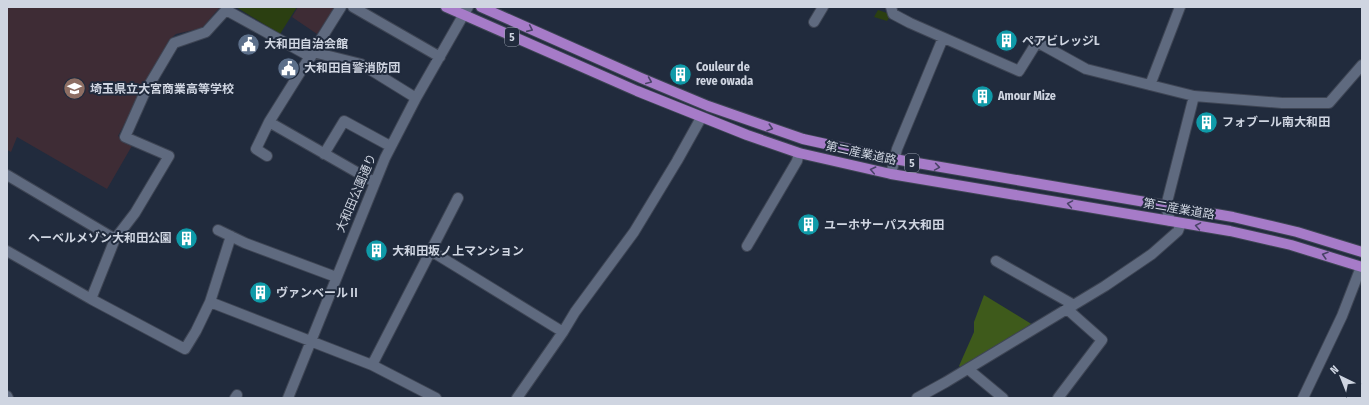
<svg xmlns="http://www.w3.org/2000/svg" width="1369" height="405" viewBox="0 0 1369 405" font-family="'Fira Sans Condensed','Noto Sans JP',sans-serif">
  <rect width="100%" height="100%" fill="#212b3d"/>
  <path fill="#3e2c35" d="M7,7H220L202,28L176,34L169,40L118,136L133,144L107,189L17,137L11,152L7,150Z
    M298,7H335L317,34L292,17Z"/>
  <path fill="#2b3f11" d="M236,7H297L280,34Z
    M878,10L887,13L889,18L887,21L874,17Z"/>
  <path fill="#3e5a1b" d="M984,295L1033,325L962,369L959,366L974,332V322Z"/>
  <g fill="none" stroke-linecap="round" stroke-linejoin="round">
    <defs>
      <path id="minor" d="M353,7L440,57
        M891,7L893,14L910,23L1019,71L1037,42L1086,69L1194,96L1282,103H1329L1362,65
        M814,22L823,7
        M313,52L361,64L416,98
        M1150,85L1180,7
        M269,122L374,182
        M324,154L344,121L390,146
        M267,156L256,149L269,122L341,7
        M891,174L897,149L943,38
        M7,175L115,239
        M1170,221L1166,206L1194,96
        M218,230L245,243L336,277
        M747,246L797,161L799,153
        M7,251L91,299L185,349L196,331L210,302L372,365L436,398
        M431,251L563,332
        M996,261L1074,305
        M91,299L115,239L135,213L169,156L125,137L145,92L174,43L206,32L226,10L311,57
        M210,302L231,236
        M372,365L458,198
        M968,369L1003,398
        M7,396L8,398
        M235,398L237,395
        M288,398L385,158L416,98L468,7
        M517,398L563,332L575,312L634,232L677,161L701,118
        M917,398L946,382L1105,286L1152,254L1178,231L1181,223
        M1058,398L1102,340L1067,309
        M1303,398L1342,316L1361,267"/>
      <path id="major" d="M446,7L637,91L747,135L799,153L891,174L1230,231L1291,245L1362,267
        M481,7L641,78L708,106L803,139L894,159L1233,217L1297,232L1362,252"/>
    </defs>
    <use href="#minor" stroke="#3e4554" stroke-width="12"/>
    <use href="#major" stroke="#3e4554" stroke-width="12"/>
    <use href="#minor" stroke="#5f6a7f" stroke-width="10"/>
    <use href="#major" stroke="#a67bc8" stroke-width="10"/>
  </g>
  <defs><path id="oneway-chevron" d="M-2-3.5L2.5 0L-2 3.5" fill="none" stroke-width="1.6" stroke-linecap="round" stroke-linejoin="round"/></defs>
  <g stroke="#494367">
    <use href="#oneway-chevron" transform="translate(530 29) rotate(24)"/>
    <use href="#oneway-chevron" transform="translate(649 81) rotate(23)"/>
    <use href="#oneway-chevron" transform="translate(770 128) rotate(18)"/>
    <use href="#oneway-chevron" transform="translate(937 167) rotate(9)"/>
    <use href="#oneway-chevron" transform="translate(873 170) rotate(-168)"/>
    <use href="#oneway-chevron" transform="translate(1070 204) rotate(-170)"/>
    <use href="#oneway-chevron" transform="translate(1198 226) rotate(-170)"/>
    <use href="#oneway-chevron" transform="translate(1325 255) rotate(-163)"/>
  </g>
  <defs>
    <symbol id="building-disc" viewBox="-11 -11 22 22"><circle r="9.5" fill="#0f9aa8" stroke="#212b3d"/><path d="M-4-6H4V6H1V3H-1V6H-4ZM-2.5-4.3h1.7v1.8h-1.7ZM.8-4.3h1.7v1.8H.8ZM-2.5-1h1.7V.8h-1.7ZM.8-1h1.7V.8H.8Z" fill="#fff"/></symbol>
    <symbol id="civic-disc" viewBox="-11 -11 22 22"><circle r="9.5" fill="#5c6f8a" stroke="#212b3d"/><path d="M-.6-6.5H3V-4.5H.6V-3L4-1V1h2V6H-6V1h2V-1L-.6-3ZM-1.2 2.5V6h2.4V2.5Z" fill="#fff"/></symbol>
    <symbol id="school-disc" viewBox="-11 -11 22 22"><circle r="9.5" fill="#8d6e63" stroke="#212b3d"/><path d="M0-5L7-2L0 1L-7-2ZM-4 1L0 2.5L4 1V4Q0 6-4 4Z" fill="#fff"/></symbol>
  </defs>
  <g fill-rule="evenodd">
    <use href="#building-disc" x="994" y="28" width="25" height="25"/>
    <use href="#civic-disc" x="236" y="32" width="25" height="25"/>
    <use href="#civic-disc" x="276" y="56" width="25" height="25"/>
    <use href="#building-disc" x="668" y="62" width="25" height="25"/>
    <use href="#school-disc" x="62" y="76" width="25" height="25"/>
    <use href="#building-disc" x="970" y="84" width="25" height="25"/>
    <use href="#building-disc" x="1194" y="110" width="25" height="25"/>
    <use href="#building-disc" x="796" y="212" width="25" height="25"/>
    <use href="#building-disc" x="174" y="226" width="25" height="25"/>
    <use href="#building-disc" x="364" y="238" width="25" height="25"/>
    <use href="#building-disc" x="248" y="280" width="25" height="25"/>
  </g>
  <g text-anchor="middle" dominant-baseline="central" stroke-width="4" stroke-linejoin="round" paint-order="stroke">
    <g fill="#212b3d" stroke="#9ba2b0" stroke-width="1">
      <rect x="505" y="28" width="14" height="18" rx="3"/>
      <rect x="905" y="154" width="14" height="18" rx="3"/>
    </g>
    <g font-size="11" font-weight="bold" fill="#cfd5e1">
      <text x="512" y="37">5</text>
      <text x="912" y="163">5</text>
    </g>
    <g font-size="12" font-weight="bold" fill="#cfd5e1" stroke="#212b3d" text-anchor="start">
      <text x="1022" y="41">ペアビレッジL</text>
      <text x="264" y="44">大和田自治会館</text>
      <text x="696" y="67">Couleur de<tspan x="696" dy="14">reve owada</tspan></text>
      <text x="304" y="68">大和田自警消防団</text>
      <text x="90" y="89">埼玉県立大宮商業高等学校</text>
      <text x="998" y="96">Amour Mize</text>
      <text x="1222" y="122">フォブール南大和田</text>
      <text x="824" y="225">ユーホサーパス大和田</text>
      <text x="172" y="238" text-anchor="end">ヘーベルメゾン大和田公園</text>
      <text x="392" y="251">大和田坂ノ上マンション</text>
      <text x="276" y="293">ヴァンベールⅡ</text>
    </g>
    <g font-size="12" fill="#cfd5e1" stroke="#212b3d">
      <text transform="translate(861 153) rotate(12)">第二産業道路</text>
      <text transform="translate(356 193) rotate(-67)">大和田公園通り</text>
      <text transform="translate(1179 209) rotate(10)">第二産業道路</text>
    </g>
  </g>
  <rect width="1369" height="405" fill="none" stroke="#cfd5e1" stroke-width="16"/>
  <g transform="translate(1341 377) rotate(317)" stroke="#212b3d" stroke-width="3" paint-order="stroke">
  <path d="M0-3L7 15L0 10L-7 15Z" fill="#cfd5e1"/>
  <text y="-6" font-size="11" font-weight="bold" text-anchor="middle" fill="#cfd5e1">N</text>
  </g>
</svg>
